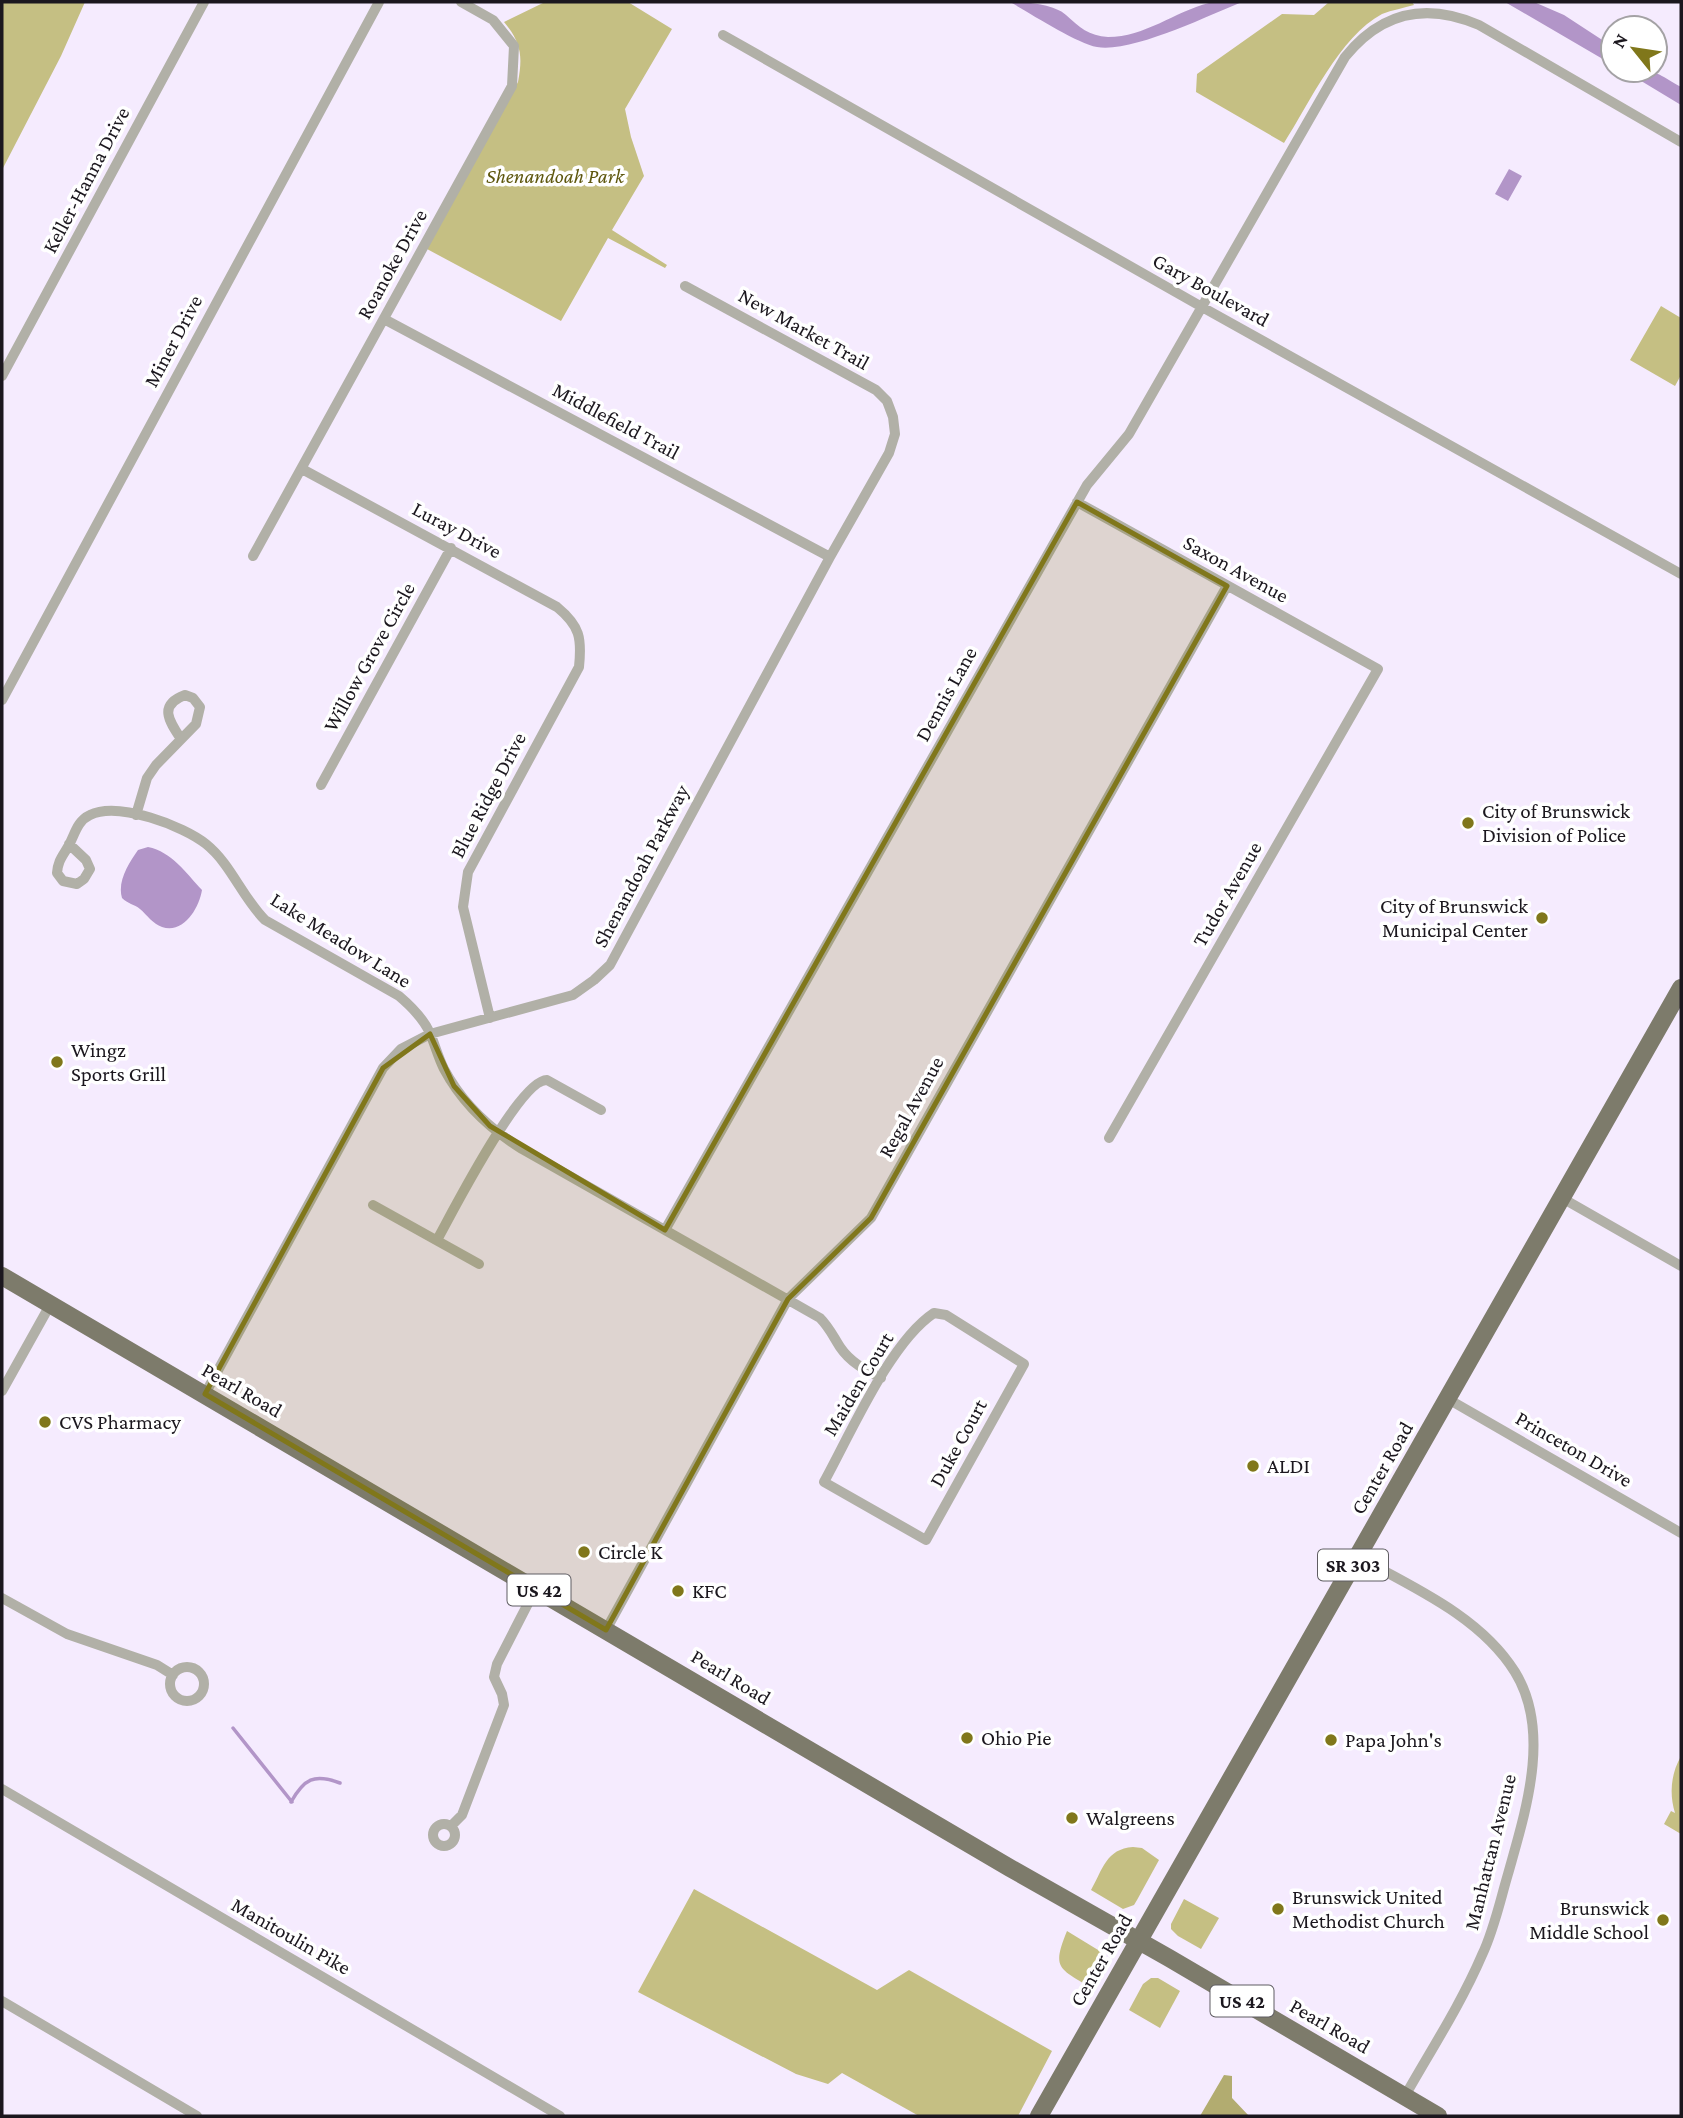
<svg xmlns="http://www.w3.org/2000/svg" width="1683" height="2118" viewBox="0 0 1683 2118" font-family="'Crimson Pro',serif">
  <rect width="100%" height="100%" fill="#f5ebfe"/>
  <path fill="#c5bf83" d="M2,2H85L61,56L2,170Z
    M545,2H628L672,29L625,109L631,137L644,176L612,230L667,265L665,268L608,238L561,321L427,249L518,82C523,56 521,42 504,22Z
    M1329,2H1412L1414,5C1404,8 1392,10 1382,14C1340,36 1309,104 1284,143L1196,92L1197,74L1282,14L1314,15Z
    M1661,306L1681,318V375L1675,386L1630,360Z
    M1681,1756V1834L1664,1824L1671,1811L1675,1813C1669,1793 1671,1774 1681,1756Z
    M1133,1847L1142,1848L1159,1860L1137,1900L1134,1905L1123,1909L1091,1890C1103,1869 1106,1849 1133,1847Z
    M694,1889L877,1990L909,1970L1052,2051L1018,2116H919L842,2073L828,2084L796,2074L638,1992Z
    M1184,1899L1219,1918L1201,1949L1178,1936L1171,1929V1924Z
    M1067,1931L1103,1953V1963L1090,1987C1058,1968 1052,1968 1067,1931Z
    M1151,1978H1158L1180,1991L1160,2028L1129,2010L1143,1984Z"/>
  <path fill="#b2ac70" d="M1224,2075L1232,2076V2098L1249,2116H1200Z"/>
  <path fill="#b295c8" d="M1010,2C1025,2 1054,4 1066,15C1079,27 1089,36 1108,37C1145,37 1174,12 1209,3C1219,0 1231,2 1242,2C1207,16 1132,53 1097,47C1076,43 1030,13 1010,2Z
    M1505,2H1534L1564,15L1613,47V65Z
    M1623,70C1657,70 1653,71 1681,87V105Z
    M1509,169L1522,176L1508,201L1495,194Z
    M148,847C172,852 186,873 202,890C199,908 184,934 162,927C153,924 147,915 140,909C134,904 128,904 122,898C117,881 129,863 138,850Z"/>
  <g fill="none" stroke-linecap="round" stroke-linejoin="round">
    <path stroke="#b295c8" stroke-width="3.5" d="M233,1728L292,1802
      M291,1802C304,1779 314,1773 340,1783"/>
    <path stroke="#b1b0a7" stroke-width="10" d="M723,35L1202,307L1681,574
      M384,319L830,557
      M2,376L204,2
      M302,469L557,607C580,626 582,638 579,667L468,872L463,907L490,1018
      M1077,502L1378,669L1109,1138
      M253,556L512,86L514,46L493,20L461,2
      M2,700L379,2
      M321,785L451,548
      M136,815L147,778L156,765L196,724L200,707L193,698L185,695C158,705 169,721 181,739
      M69,844L86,860L90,869L84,879L77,884L63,881L57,873C58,860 63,856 69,845C75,834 77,821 90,815C118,801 184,826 206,844C231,864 242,897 265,920L399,996C412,1007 423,1018 430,1033C435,1045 438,1057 444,1069C462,1103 490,1129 522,1149L820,1318C829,1327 833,1336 840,1347C850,1362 865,1370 881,1378
      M1562,1198L1681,1266
      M373,1205L479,1264
      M665,1230L1087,485L1129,434L1345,57C1381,12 1426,2 1479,25L1681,142
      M437,1240C452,1213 520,1079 547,1080L601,1110
      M934,1313L946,1315L1024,1364L926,1540L824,1482C850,1435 890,1342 934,1313Z
      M2,1391L50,1305
      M205,1394L383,1068L401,1049L430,1034L573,995L594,980L610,965L830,557L889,453L895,434L893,417L887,401L876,390L685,286
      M1448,1399L1681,1533
      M1358,1557C1413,1587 1481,1617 1515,1672C1552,1732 1525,1813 1508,1874C1500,1901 1494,1930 1482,1955C1461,2004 1431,2050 1405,2096
      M2,1598L67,1634L157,1665L173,1675
      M606,1630L788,1299L871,1218L1227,586
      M170 1684a17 17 0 1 1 34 0a17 17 0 1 1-34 0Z
      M2,1789L560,2116
      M433 1835a11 11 0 1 1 22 0a11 11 0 1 1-22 0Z
      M451,1826L462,1815L504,1705L502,1694L494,1677L497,1664L536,1588
      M2,2001L197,2116"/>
    <path stroke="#7d7b6b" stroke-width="18" d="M2,1276L1010,1868L1169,1958L1438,2116
      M1039,2116L1681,988"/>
  </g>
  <path fill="#80771b" fill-opacity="0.2" stroke="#80771b" stroke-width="5" stroke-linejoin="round" d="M1077,502L1227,586L871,1218L788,1299L606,1630L205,1394L383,1068L430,1034L454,1086L490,1126L665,1230Z"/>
  <g fill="#80771b" stroke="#fff" stroke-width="2.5">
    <circle cx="1468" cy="823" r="7"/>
    <circle cx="1542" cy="918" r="7"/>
    <circle cx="57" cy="1062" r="7"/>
    <circle cx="45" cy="1422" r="7"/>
    <circle cx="1253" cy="1466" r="7"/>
    <circle cx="584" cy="1552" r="7"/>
    <circle cx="678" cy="1591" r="7"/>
    <circle cx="967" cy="1738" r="7"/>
    <circle cx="1331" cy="1740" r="7"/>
    <circle cx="1072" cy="1818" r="7"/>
    <circle cx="1278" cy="1909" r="7"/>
    <circle cx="1663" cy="1920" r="7"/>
  </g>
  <g text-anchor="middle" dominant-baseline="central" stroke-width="7" stroke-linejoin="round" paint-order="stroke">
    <g fill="#fff" stroke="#5f5d62" stroke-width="2">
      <rect x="1318" y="1549.5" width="70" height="31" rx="5"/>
      <rect x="507.5" y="1574.5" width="63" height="31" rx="5"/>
      <rect x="1210.5" y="1985.5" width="63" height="31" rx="5"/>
    </g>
    <g font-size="19" font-weight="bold" fill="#1b171e">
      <text x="1353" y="1565">SR 303</text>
      <text x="539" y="1590">US 42</text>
      <text x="1242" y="2001">US 42</text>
    </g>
    <g font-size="21" font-style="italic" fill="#5e570e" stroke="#fff">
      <text x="555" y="176">Shenandoah Park</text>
    </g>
    <g font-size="21" fill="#1b171e" stroke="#fff">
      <text transform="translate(86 180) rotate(-62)">Keller-Hanna Drive</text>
      <text transform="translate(392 264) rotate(-61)">Roanoke Drive</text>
      <text transform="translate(1211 290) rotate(29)">Gary Boulevard</text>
      <text transform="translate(804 329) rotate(29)">New Market Trail</text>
      <text transform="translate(173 341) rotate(-62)">Miner Drive</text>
      <text transform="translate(616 421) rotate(28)">Middlefield Trail</text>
      <text transform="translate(457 530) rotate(28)">Luray Drive</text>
      <text transform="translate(1236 569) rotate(29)">Saxon Avenue</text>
      <text transform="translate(369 657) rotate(-61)">Willow Grove Circle</text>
      <text transform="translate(946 694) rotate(-61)">Dennis Lane</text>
      <text transform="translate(488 795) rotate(-62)">Blue Ridge Drive</text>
      <text transform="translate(641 866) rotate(-62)">Shenandoah Parkway</text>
      <text transform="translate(1227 894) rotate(-60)">Tudor Avenue</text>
      <text transform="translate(341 940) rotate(32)">Lake Meadow Lane</text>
      <text transform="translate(911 1107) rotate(-61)">Regal Avenue</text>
      <text transform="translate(858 1384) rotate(-59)">Maiden Court</text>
      <text transform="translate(242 1390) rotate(30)">Pearl Road</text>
      <text transform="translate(958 1443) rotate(-61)">Duke Court</text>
      <text transform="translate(1574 1449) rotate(30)">Princeton Drive</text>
      <text transform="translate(1382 1468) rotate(-60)">Center Road</text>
      <text transform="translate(731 1677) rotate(31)">Pearl Road</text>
      <text transform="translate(1490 1852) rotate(-76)">Manhattan Avenue</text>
      <text transform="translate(291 1936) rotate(30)">Manitoulin Pike</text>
      <text transform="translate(1101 1960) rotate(-60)">Center Road</text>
      <text transform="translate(1330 2026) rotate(30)">Pearl Road</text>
    </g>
    <g font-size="21" fill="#1b171e" stroke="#fff" text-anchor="start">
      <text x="1482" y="811">City of Brunswick<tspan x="1482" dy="24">Division of Police</tspan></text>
      <text x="1528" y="906" text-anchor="end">City of Brunswick<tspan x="1528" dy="24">Municipal Center</tspan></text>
      <text x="71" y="1050">Wingz<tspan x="71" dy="24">Sports Grill</tspan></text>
      <text x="59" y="1422">CVS Pharmacy</text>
      <text x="1267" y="1466">ALDI</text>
      <text x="598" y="1552">Circle K</text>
      <text x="692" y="1591">KFC</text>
      <text x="981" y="1738">Ohio Pie</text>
      <text x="1345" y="1740">Papa John's</text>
      <text x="1086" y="1818">Walgreens</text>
      <text x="1292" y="1897">Brunswick United<tspan x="1292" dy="24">Methodist Church</tspan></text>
      <text x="1649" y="1908" text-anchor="end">Brunswick<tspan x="1649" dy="24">Middle School</tspan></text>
    </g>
  </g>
  <rect width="1683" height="2118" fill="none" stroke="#1b171e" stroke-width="7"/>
  <g transform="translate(1634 49) rotate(300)"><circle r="33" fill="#ffffff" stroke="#a4a2a5" stroke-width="2"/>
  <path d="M0-5L12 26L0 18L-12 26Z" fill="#80771b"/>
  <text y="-10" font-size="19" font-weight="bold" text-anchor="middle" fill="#1b171e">N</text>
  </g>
</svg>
